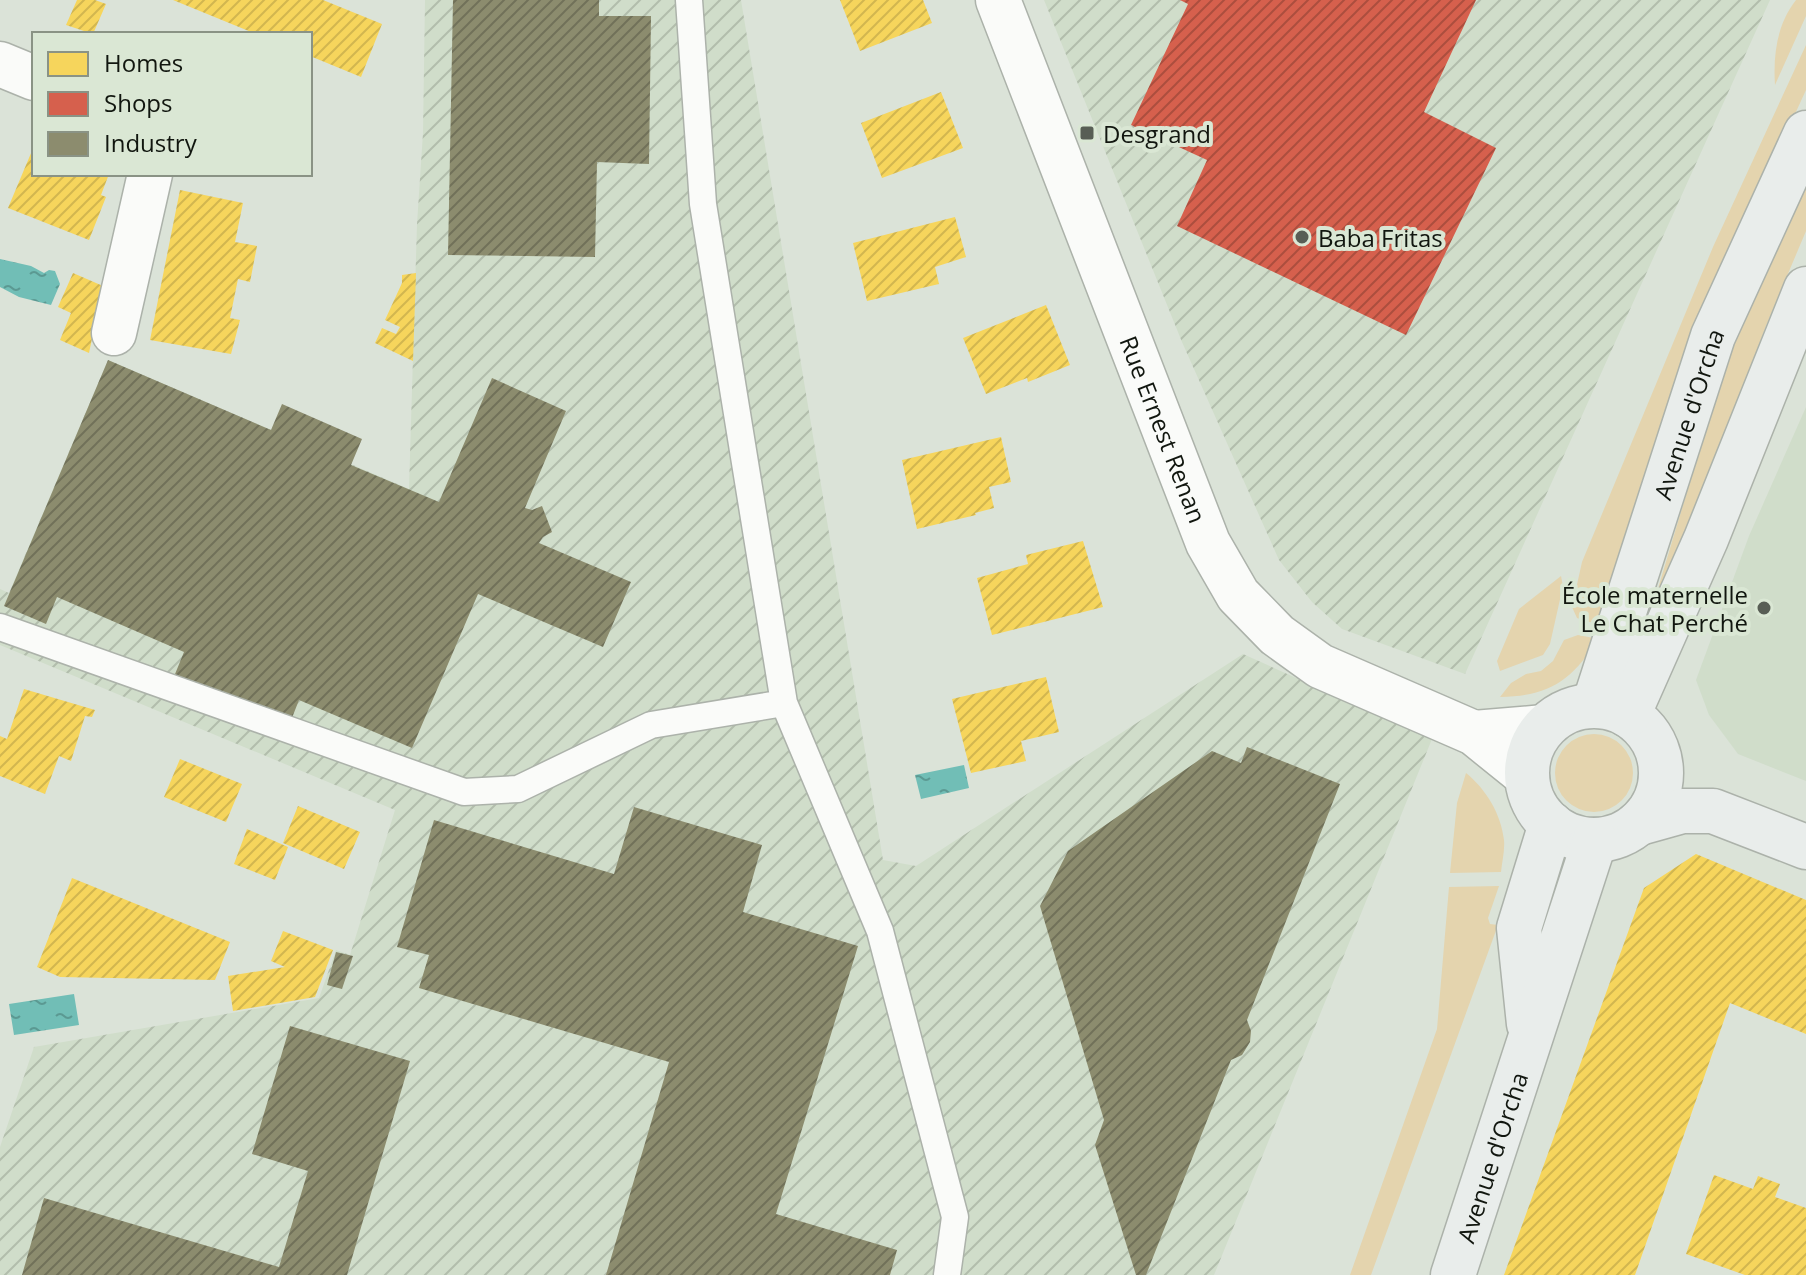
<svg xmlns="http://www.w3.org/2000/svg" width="1806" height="1275" viewBox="0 0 1806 1275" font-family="'Open Sans',sans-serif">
  <defs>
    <pattern id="industrial-furrows" width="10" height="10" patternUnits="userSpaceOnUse" patternTransform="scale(2)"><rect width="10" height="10" fill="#d0ddca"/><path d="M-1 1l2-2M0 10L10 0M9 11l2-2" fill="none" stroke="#b2bdac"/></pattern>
    <pattern id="water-ripples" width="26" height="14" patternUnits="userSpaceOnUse" patternTransform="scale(2)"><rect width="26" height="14" fill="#71beb6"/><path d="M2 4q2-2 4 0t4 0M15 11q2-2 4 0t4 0" fill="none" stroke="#5b9992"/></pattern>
    <pattern id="homes-hatch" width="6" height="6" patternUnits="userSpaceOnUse" patternTransform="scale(2)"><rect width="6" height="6" fill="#f6d55c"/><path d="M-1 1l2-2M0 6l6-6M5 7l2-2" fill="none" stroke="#d2b64f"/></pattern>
    <pattern id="shops-hatch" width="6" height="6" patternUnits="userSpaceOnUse" patternTransform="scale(2)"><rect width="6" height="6" fill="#d6604d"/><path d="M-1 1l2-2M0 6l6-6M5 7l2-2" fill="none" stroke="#ac4e3e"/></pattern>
    <pattern id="industry-hatch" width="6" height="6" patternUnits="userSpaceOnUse" patternTransform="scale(2)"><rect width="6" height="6" fill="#8c8c6e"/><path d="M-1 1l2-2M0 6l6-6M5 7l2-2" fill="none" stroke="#717159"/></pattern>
  </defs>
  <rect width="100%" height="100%" fill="#dbe3d8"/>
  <path fill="#d0ddca" d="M1806,407V781L1738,754L1709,715L1696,680L1749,536Z"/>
  <path fill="url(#industrial-furrows)" d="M425,0H741L883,860L916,866L1243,654L1432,739L1214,1275H0V1147L34,1047L319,998L336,950L350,955L395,810L0,645V589L9,593L108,360L409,489L417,224L423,133Z
    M1044,0H1770L1465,674L1342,629L1312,602L1279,560L1182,342Z"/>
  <path fill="#e4d4ae" d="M1796,0H1806V16L1775,85C1773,55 1777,24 1796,0Z
    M1806,45V90L1733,249L1602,626L1577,618L1572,607L1582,562L1713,247Z
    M1806,185V231L1766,326L1707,482L1645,632L1686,495L1705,408L1732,334Z
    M1561,576L1563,586L1550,644L1543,655L1500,671L1497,661L1519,609Z
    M1578,635L1599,639C1571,680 1551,696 1500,697L1511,683L1526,674L1541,671L1553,661L1564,640Z
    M1555 773a39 39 0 1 1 78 0a39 39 0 1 1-78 0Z
    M1466,773C1486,789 1501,814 1504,840C1505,850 1502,862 1501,872L1450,873L1457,803Z
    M1499,886L1488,918L1490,924L1498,925L1371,1275H1350L1437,1029L1449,887Z"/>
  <path fill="url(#water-ripples)" d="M0,259L31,266L44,273L49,270L55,271L60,284L51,305L19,297L0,287Z
    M964,765L969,788L921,799L915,775Z
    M74,994L79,1025L14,1035L9,1004Z"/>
  <path fill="url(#homes-hatch)" d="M77,0H95L106,4L93,34L66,25Z
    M173,0H323L382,24L361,77L310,56V34H256Z
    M840,0H923L932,23L860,51Z
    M941,92L963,148L882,178L861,123Z
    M34,146V174H109L101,195L106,197L89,240L8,208Z
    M180,190L243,203L235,242L257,246L250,282L238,279L230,318L240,320L231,354L150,340Z
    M955,217L966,257L935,267L939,284L867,301L853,243Z
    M73,273L103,286L89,353L60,340L71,313L58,307Z
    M416,273L413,361L375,343L382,328L396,334L400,327L385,320L402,283V275Z
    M1046,305L1070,365L1028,382L1027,378L986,394L963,338Z
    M1001,437L1011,482L989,487L994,508L975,513L976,515L917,529L902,460Z
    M1083,541L1103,607L992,635L977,578L1028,564L1026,555Z
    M1046,677L1059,732L1021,741L1026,761L971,773L952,699Z
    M24,689L95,710L92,717L85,716L71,761L59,756L45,794L0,776V736L7,739Z
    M180,759L242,784L226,822L164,797Z
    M298,806L360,832L344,869L283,843Z
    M247,829L288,847L275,880L234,864Z
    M1696,854L1806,900V1034L1730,1003L1635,1275H1504L1644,888Z
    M72,878L230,942L215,980L60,977L37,967Z
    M283,931L333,950L315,997L233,1011L228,976L285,967L271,961Z
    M1714,1175L1753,1189L1758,1176L1780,1184L1775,1197L1806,1208V1275H1745L1686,1254Z"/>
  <path fill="url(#shops-hatch)" d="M1180,0H1476L1424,112L1496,148L1406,335L1177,226L1207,160L1131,125L1188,4Z"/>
  <path fill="url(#industry-hatch)" d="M453,0H599V16H651L649,164L597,162L595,257L448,255Z
    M108,360L271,430L282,404L362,439L351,465L439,502L492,378L566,411L525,508L532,510L542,506L552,532L543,537L539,543L631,582L603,647L478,594L412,748L299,700L288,728L173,679L184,652L57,597L46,624L4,606Z
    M1247,747L1340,784L1247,1020L1251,1031L1250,1042L1242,1055L1231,1060L1146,1275H1136L1095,1145L1104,1120L1040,906L1068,851L1212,751L1241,763Z
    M634,807L762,845L743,912L858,946L776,1214L897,1250L890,1275H606L669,1062L419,988L429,955L397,947L434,820L614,874Z
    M336,952L353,956L342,989L327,985Z
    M290,1026L410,1061L347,1275H22L44,1198L279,1267L308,1171L252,1154Z"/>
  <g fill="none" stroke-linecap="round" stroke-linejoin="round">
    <defs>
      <path id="lane" d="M689,0L703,204L784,703L880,931L955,1217L947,1275
        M0,627L464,792L518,789L651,725L784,703"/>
      <g id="street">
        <path id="s1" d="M998,0L1208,543L1238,595L1277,635L1320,666L1474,733L1526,775"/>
        <path d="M0,64L34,78"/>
        <path d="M114,333L150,174"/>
        <path d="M1474,733L1544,727"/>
      </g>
      <g id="secondary">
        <path id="s2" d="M1594,705L1713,336L1806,133"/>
        <circle cx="1594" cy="773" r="67"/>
        <path d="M1628,715L1706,539L1806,289"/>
        <path d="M1639,823L1682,811H1713L1806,847"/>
        <path d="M1529,1024L1519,928L1551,824"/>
        <path id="s3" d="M1453,1275L1595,840"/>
      </g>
    </defs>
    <use href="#lane" stroke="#acb2aa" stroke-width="29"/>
    <use href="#street" stroke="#acb2aa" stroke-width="47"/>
    <use href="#secondary" stroke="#acb2aa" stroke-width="47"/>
    <use href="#lane" stroke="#fafbf9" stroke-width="26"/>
    <use href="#street" stroke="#fafbf9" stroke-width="44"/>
    <use href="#secondary" stroke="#e9edeb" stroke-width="44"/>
  </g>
  <g fill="#585e55" stroke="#dae7d4" stroke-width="3">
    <rect x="1079" y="125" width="16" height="16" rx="4"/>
    <circle cx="1302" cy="237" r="8"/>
    <circle cx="1764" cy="608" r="8"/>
  </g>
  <g text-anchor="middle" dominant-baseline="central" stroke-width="8" stroke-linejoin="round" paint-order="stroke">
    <g font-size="24" fill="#11160f" stroke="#dae7d4" text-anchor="start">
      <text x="1103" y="133">Desgrand</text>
      <text x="1318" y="237">Baba Fritas</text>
      <text x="1748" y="594" text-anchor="end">École maternelle<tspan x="1748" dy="28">Le Chat Perché</tspan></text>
    </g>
    <g font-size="24" fill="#11160f" stroke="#dae7d4">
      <text stroke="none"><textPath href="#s2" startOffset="306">Avenue d'Orcha</textPath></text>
      <text stroke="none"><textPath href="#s1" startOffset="460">Rue Ernest Renan</textPath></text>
      <text stroke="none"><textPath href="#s3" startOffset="124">Avenue d'Orcha</textPath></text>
    </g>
  </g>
  <rect x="32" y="32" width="280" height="144" fill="#dae7d4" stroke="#8a9385" stroke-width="2"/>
  <rect x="48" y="52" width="40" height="24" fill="#f6d55c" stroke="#8a9385" stroke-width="2"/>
  <text x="104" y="72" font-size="24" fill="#11160f">Homes</text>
  <rect x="48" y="92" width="40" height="24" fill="#d6604d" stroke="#8a9385" stroke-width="2"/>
  <text x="104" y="112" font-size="24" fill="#11160f">Shops</text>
  <rect x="48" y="132" width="40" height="24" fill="#8c8c6e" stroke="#8a9385" stroke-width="2"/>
  <text x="104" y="152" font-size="24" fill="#11160f">Industry</text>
</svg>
